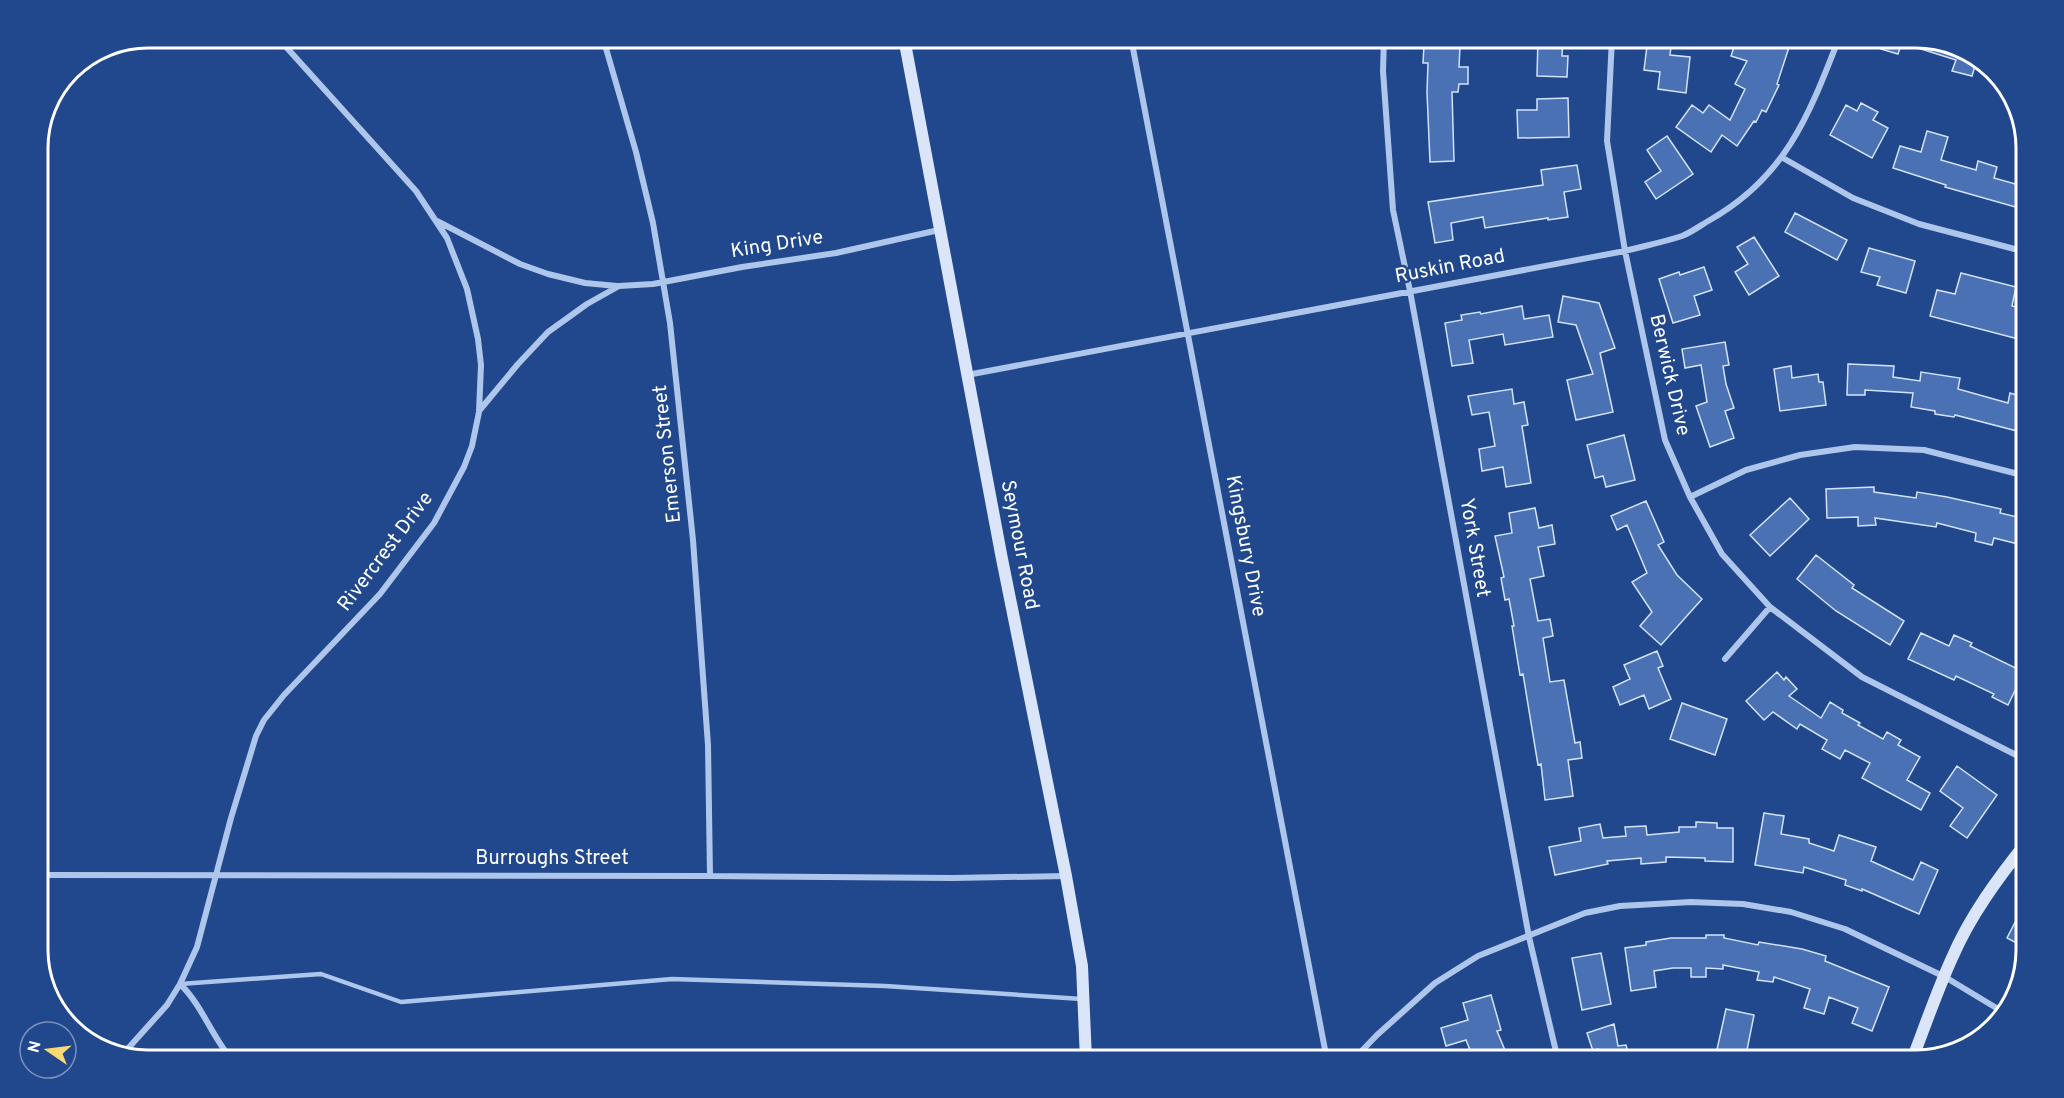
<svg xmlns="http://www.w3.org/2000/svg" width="2064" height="1098" viewBox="0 0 2064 1098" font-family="Overpass,sans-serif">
  <rect width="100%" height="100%" fill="#21488d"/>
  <path fill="#4971b4" stroke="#d4e2f9" stroke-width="1.5" d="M1538,38H1563L1562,56H1568L1567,77L1537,76Z
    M1648,38H1672L1670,55L1690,57L1686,93L1658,89L1660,72L1644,70Z
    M1737,38H1792L1777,84L1779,85L1766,112L1762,110L1756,122L1754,121L1737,146L1722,135L1711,152L1676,127L1692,105L1703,113L1709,105L1730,120L1745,89L1735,84L1747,61L1731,56Z
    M1885,38H1903L1898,54L1881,49Z
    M1921,39L1965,49L1977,59L1972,76L1952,71L1956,60L1918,48Z
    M1424,45L1460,46L1459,67H1468V84H1459L1458,92H1452L1454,161L1430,162L1427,92L1428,63H1423Z
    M1568,98L1569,137L1518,138L1517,110H1537V99Z
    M1861,103L1878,112L1873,120L1888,128L1872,158L1830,135L1846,105L1857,111Z
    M1927,131L1948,137L1941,160L1976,170L1978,161L1997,167L1994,178L2026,187V210L1945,187L1946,185L1893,168L1900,146L1921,152Z
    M1667,136L1693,174L1656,199L1645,182L1661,171L1647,150Z
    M1577,165L1581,189L1564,192L1568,217L1548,220V218L1485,228L1483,217L1451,223L1453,240L1435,243L1428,202L1543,185L1541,170Z
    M1795,213L1847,240L1837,260L1785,232Z
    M1754,237L1779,276L1749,295L1735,272L1748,264L1737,247Z
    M1869,248L1915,261L1906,293L1877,285L1880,277L1861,272Z
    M1704,267L1712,290L1694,296L1700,315L1673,323L1659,279L1679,272L1680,275Z
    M1961,273L2016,287L2012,306L2026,309V341L1930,316L1937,290L1955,294Z
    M1563,296L1599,303L1615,348L1600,353L1613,412L1576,420L1567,380L1593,374L1576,325L1558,322Z
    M1522,306L1524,319L1549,315L1553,337L1505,345L1503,334L1469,340L1473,363L1452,366L1445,323L1462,320L1461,315L1480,312L1481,314Z
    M1725,342L1729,365L1723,366L1726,384L1734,408L1725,411L1734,438L1710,447L1696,406L1707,402L1701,365L1685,368L1682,349Z
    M1848,364L1894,366L1893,377L1920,381L1921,372L1960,378L1958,389L2008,403L2010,393L2026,398V411L2021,432L1955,415L1954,417L1935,414V411L1911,407L1913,393L1865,390V395H1847Z
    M1791,366L1792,378L1818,374L1819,382H1823L1826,405L1780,411L1774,369Z
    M1512,389L1514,404L1524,402L1528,425L1522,426L1531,483L1506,487L1503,467L1482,471L1479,449L1495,446L1489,412L1472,415L1468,396Z
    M1624,435L1635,480L1606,487L1603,476L1595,478L1587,445Z
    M1874,487V492L1916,498L1917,492L1947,497L2001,509L2000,513L2026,519V546L1994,538L1992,545L1975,541L1976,533L1937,523L1936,527L1875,518L1876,525L1858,526V517L1827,518L1826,489Z
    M1790,498L1809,519L1770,556L1750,535Z
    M1646,501L1664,542L1658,545L1677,575L1702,599L1661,645L1640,626L1652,612L1632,582L1647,573L1627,525L1617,530L1611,516Z
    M1535,508L1539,528L1552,525L1555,544L1538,547L1544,576L1530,579L1538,621L1550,619L1553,636L1543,638L1550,682L1564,680L1575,743L1580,742L1582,758L1568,760L1573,796L1545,800L1541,764L1538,765L1523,674L1520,675L1512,626H1514L1509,599L1505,600L1501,578L1504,577L1495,536L1512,533L1509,513Z
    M1816,555L1854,585L1852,588L1904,621L1890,645L1836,611L1797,579Z
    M1921,633L1949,646L1954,635L1972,643L1970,646L2024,672L2008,705L1992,697L1994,694L1956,676L1954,680L1908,659Z
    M1657,651L1663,666L1658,668L1671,699L1649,709L1644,695L1620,705L1613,687L1630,679L1624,665Z
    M1777,672L1784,680L1786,677L1797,689L1789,696L1821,718L1830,702L1843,710L1842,713L1860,723L1858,725L1883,739L1887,732L1901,740L1898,745L1920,757L1907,780L1930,793L1921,810L1862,778L1870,763L1845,750L1840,759L1822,749L1827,740L1800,724L1797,729L1773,712L1764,720L1746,701Z
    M1682,703L1727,719L1715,755L1670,739Z
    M1957,766L1997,795L1967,838L1950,826L1963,808L1940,791Z
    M1764,813L1784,816L1781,834L1809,839V843L1834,851L1839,835L1876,847L1871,861L1913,880L1921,862L1938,870L1919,914L1862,889V891L1845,885L1846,880L1804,867L1803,873L1755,865Z
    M1696,822L1717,823V828H1733V862L1705,861V858L1666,857V862L1641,864V858L1607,861L1608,864L1555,875L1549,847L1581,841L1579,828L1600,824L1603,838L1626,836L1625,827L1646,826L1647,835L1679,832V827H1696Z
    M2026,901V948L2007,938Z
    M1706,935H1724V938L1758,945L1759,942L1802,949L1826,956L1825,961L1889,987L1872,1031L1852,1023L1858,1008L1829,997L1824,1014L1804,1008L1810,989L1774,977L1773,982L1757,980L1759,972L1723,965V969L1706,968V977H1691V968H1673L1654,971L1656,987L1631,991L1625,948L1646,945V942L1671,938H1706Z
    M1601,953L1611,1004L1582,1010L1572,958Z
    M1491,995L1501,1030L1497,1031L1509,1060H1474L1466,1040L1446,1046L1441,1028L1468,1020L1463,1003Z
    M1726,1009L1754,1015L1745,1060L1716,1054Z
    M1614,1024L1618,1046L1626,1045L1630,1060H1602L1598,1049L1593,1051L1587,1033Z"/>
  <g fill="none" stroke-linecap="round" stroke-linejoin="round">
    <path stroke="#afc6ec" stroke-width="4.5" d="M180,984L321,974L401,1002L672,979L885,986L1082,999"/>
    <path stroke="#afc6ec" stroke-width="6" d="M603,38L636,152L653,223L670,323L693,540L708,745L710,876
      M1131,38L1327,1060
      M1384,38L1383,71L1393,210L1410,291L1529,937L1558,1060
      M1612,38L1607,141L1625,251L1665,440L1690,497L1722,554L1770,607L1862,677L2026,760
      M1783,158L1853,198L1919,224L2026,252
      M437,221L520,264L548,274L585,283L617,286
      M967,375L1625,251C1644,246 1664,242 1682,236C1692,232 1701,225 1710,220C1786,177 1809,115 1839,38
      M479,411L518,364L548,332L587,304L619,286L653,284L742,267L836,253L939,230
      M1690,497L1746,470L1800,455L1855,447L1924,450L2026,476
      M1725,659L1770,607
      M38,875L710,876L953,878L1066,876
      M180,984C202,1005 212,1037 232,1060
      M123,1054L167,1005L180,984L197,947L231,818L256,736L264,720L284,695L380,594L434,523L464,467L472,446L479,412L481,365L478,339L467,289L447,238L416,191L278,38
      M1814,1059L1818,1060
      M1353,1060L1377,1035L1435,983L1478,956L1585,913L1620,906L1691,902L1743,904L1791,912L1845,929L1945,977L2003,1012"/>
    <path stroke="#dae5f9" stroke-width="12" d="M904,38L1002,559L1066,876L1082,966L1086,1060
      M1912,1060C1925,1026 1937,991 1952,958C1970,916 1998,878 2026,843"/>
  </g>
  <g text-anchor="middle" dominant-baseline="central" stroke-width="5" stroke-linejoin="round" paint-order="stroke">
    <g font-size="20" fill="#fff" stroke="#21488d">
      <text transform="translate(777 245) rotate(-9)">King Drive</text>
      <text transform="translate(1450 267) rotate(-11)">Ruskin Road</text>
      <text transform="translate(1669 375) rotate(77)">Berwick Drive</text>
      <text transform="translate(668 454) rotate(-96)">Emerson Street</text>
      <text transform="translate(1019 545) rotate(79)">Seymour Road</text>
      <text transform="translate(1245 546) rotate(79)">Kingsbury Drive</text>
      <text transform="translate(1474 548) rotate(80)">York Street</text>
      <text transform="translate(386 552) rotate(-53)">Rivercrest Drive</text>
      <text x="552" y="859">Burroughs Street</text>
    </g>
  </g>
  <path d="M0 0H2064V1098H0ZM148 48H1916A100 100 0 0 1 2016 148V950A100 100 0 0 1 1916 1050H148A100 100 0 0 1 48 950V148A100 100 0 0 1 148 48Z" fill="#21488d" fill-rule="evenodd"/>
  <path fill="none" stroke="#fff" stroke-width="3" d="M148 48H1916A100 100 0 0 1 2016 148V950A100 100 0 0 1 1916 1050H148A100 100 0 0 1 48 950V148A100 100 0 0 1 148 48Z"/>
  <g transform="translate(48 1050) rotate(284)"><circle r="28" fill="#21488d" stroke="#7a91bb" stroke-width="1.5"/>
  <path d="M0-4.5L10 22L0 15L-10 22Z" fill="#f9da70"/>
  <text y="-9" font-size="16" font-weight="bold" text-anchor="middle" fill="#ffffff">N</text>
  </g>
</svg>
